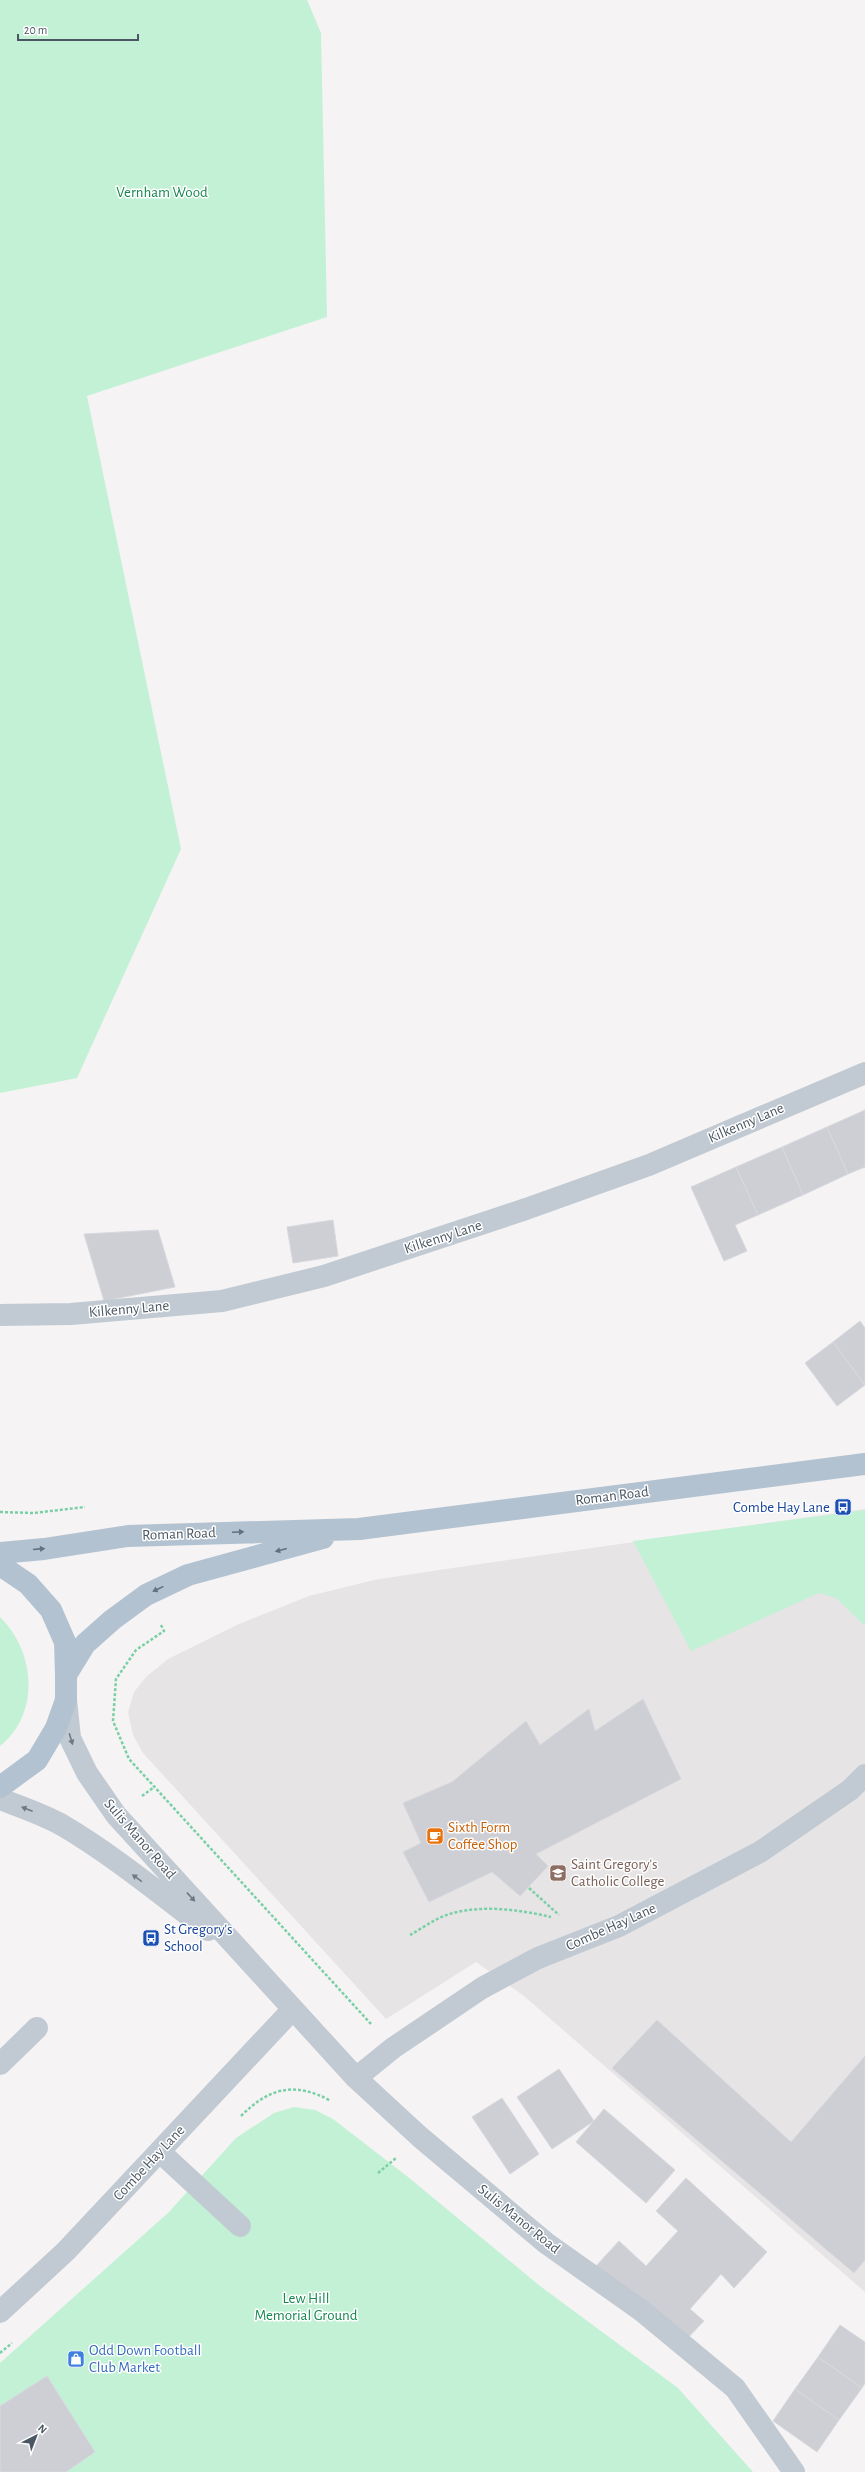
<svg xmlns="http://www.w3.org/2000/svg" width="865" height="2472" viewBox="0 0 865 2472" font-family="'Alegreya Sans',sans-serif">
  <rect width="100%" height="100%" fill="#f5f3f3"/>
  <path fill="#e6e4e5" d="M865,1509V2292L524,1996L476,1962L386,2019L143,1753L133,1735L128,1712L134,1692L146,1677L168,1659L239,1624L309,1596L374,1580L439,1570Z"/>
  <path fill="#c3f1d5" d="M0,0H307L321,33L327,317L87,396L181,849L77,1078L0,1093Z
    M865,1510V1626L836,1598L819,1593L691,1651L633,1541Z
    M0,1617C35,1651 41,1713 0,1746Z
    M294,2107L315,2110L333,2119L408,2177L540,2286L678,2388L753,2472H0V2363L168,2213L236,2138L274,2113Z"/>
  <path fill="#cdcfd5" stroke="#d7d9de" d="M865,1110V1167L848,1174L827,1127Z
    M827,1127L848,1174L803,1195L782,1147Z
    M782,1147L803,1195L758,1215L736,1167Z
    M736,1167L758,1215L735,1225L747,1251L724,1261L691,1187Z
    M333,1220L338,1256L293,1263L287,1227Z
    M158,1230L175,1287L104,1301L84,1234Z
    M860,1321L865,1328V1385L833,1342Z
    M833,1342L865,1385L837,1406L805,1363Z
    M643,1699L681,1779L536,1854L548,1866L520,1896L492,1872L429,1902L403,1852L421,1843L403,1803L452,1782L526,1721L540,1745L589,1709L595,1731Z
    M657,2020L791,2142L865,2056V2260L854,2273L612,2068Z
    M559,2069L594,2121L552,2149L517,2097Z
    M502,2098L539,2154L510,2174L472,2117Z
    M604,2109L675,2170L646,2203L576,2142Z
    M686,2178L767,2252L734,2288L721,2274L690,2309L704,2321L682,2344L596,2266L619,2241L646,2266L678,2231L656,2211Z
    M840,2325L865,2342V2383L862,2388L818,2357Z
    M818,2357L862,2388L839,2420L795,2389Z
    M47,2376L95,2452L66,2472H0V2406Z
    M795,2389L839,2420L817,2452L773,2421Z"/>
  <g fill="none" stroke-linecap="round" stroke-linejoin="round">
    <path stroke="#7ad0a6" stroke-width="2.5" stroke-dasharray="3 2" stroke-linecap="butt" d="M0,1512L34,1513L85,1507
      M161,1625L164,1631L136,1650L116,1679L113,1721L129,1759L371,2024
      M142,1796L153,1788
      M529,1888L559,1915
      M410,1935C419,1930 429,1923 439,1918C472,1903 517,1909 551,1917
      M241,2116C269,2088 294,2081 331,2101
      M378,2173L396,2158
      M0,2353L12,2343"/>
    <path stroke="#c1cad2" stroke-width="22" d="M0,1315L71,1314L222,1301L324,1276L526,1209L649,1165L865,1073
      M66,1700L70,1738L87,1773L116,1815L356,2078L420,2137L546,2243L642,2311L735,2388L794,2472
      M0,1799C21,1807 42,1814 62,1825C113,1855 160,1894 208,1930
      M0,2064L37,2028
      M356,2078L393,2048L482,1988L538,1958L619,1926L760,1852L850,1790L865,1775
      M160,2152L240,2226
      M0,2312L66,2251L293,2009"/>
    <path stroke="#b3c2d1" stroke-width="22" d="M0,1553L44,1549L128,1536L359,1529L865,1464
      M0,1565L28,1584L51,1610L65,1642L66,1675V1700L56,1728L37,1760L0,1787
      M66,1675L85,1644L112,1620L146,1595L188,1575L323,1538"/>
  </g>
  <defs><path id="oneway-solid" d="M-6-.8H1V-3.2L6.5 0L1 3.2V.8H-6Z"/></defs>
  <g fill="#64717d">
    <use href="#oneway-solid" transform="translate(238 1532) rotate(-2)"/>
    <use href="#oneway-solid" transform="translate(39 1549) rotate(-5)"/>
    <use href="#oneway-solid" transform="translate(281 1550) rotate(165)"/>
    <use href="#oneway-solid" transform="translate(158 1589) rotate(154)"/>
  </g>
  <g fill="#6e7983">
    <use href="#oneway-solid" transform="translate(71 1739) rotate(73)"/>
    <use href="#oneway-solid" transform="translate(27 1809) rotate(-159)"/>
    <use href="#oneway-solid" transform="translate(137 1878) rotate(-144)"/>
    <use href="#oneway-solid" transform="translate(191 1897) rotate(47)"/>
  </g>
  <defs>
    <symbol id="bus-square" viewBox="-11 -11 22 22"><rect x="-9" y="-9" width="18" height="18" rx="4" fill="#1a4fb4" stroke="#fff"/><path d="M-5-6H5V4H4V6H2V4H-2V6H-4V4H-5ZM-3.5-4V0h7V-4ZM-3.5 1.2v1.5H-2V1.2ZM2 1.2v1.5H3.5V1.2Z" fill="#fff"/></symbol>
    <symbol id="cafe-square" viewBox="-11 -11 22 22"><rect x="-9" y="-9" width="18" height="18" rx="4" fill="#e8710a" stroke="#fff"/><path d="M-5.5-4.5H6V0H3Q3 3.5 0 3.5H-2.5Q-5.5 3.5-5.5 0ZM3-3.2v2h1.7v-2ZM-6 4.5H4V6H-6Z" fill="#fff"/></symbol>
    <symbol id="school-square" viewBox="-11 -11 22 22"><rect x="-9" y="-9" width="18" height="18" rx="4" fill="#8d6e63" stroke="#fff"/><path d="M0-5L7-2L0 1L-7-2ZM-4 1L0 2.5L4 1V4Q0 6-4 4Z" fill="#fff"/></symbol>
    <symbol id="shop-square" viewBox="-11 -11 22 22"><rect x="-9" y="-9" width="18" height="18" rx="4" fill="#3f7fe0" stroke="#fff"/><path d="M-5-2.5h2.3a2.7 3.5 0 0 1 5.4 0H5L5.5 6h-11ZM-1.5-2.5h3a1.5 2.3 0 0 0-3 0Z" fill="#fff"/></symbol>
  </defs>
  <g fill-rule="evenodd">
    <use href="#bus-square" x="833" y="1497" width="20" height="20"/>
    <use href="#cafe-square" x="425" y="1826" width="20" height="20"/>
    <use href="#school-square" x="548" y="1863" width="20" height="20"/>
    <use href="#bus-square" x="141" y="1928" width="20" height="20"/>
    <use href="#shop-square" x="66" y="2349" width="20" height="20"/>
  </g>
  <g text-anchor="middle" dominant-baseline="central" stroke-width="3" stroke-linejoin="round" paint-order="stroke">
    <g font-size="15" fill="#17864f" stroke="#fff">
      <text x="162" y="192">Vernham Wood</text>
      <text x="306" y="2298">Lew Hill<tspan x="306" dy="17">Memorial Ground</tspan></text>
    </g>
    <g font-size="15" fill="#4a5661" stroke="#fff">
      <text transform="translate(746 1123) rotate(-23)">Kilkenny Lane</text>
      <text transform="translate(443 1237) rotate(-18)">Kilkenny Lane</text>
      <text transform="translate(129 1309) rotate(-5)">Kilkenny Lane</text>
      <text transform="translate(612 1496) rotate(-7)">Roman Road</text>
      <text transform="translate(179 1534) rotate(-2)">Roman Road</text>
      <text transform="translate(140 1839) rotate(49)">Sulis Manor Road</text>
      <text transform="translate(611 1927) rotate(-24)">Combe Hay Lane</text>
      <text transform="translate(149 2163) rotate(-47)">Combe Hay Lane</text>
      <text transform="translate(519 2219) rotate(39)">Sulis Manor Road</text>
    </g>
    <g font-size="15" fill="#164399" stroke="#fff" text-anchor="end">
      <text x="830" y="1507">Combe Hay Lane</text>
      <text x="164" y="1929" text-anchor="start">St Gregory's<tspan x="164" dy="17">School</tspan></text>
    </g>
    <g font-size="15" fill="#c56008" stroke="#fff" text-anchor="start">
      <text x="448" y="1827">Sixth Form<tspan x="448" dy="17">Coffee Shop</tspan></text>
    </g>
    <g font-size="15" fill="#785e54" stroke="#fff" text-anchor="start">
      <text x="571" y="1864">Saint Gregory's<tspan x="571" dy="17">Catholic College</tspan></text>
    </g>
    <g font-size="15" fill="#366cbe" stroke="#fff" text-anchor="start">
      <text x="89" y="2350">Odd Down Football<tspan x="89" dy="17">Club Market</tspan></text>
    </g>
  </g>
  <g transform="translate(36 2436) rotate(42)" stroke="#ffffff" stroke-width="3" paint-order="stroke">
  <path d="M0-3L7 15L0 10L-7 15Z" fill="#4a5661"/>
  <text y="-6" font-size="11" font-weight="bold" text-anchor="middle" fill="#4a5661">N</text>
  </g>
  <path d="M18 34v6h120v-6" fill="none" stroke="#4a5661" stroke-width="2"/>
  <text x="24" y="34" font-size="12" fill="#4a5661" stroke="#ffffff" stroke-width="3" paint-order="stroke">20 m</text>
</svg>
